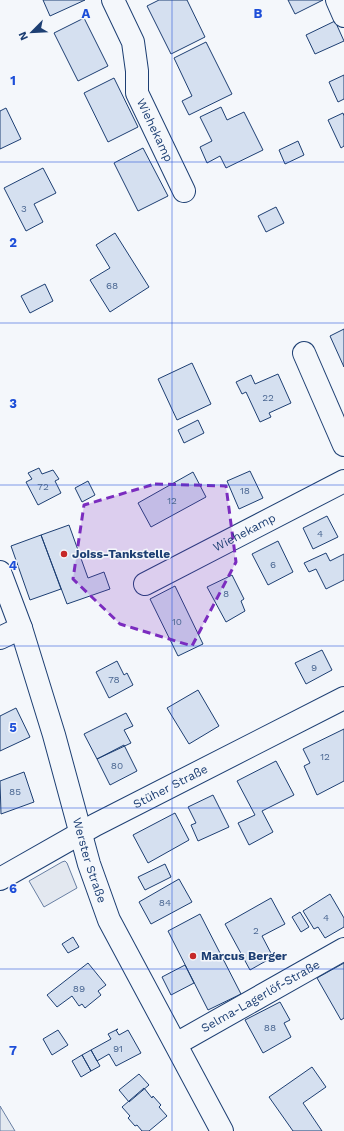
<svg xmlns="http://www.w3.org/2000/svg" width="344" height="1131" viewBox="0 0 344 1131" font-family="'Work Sans',sans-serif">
  <rect width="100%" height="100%" fill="#f4f7fb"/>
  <path fill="#e3e9f0" stroke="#687fa3" d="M0,1106L15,1131H0Z"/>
  <path fill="#e3e8f0" stroke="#687fa3" d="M65,861L67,863L77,888L44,907L29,881L62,862Z"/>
  <path fill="#d5e0f0" stroke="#1d3f73" d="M43,0H85L50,16Z
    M159,0H187L205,37L171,54L147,6Z
    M288,0H323L295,14Z
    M84,18L108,66L78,81L54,33Z
    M335,21L344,41L315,54L306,35Z
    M206,42L232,94L189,115L182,101L192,96L174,58Z
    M344,75V99L338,102L329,82Z
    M114,78L138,127L108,142L84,93Z
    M221,107L227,120L244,112L263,150L226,168L220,156L207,163L200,147L212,141L200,117Z
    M6,108L21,139L0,149V111Z
    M343,113L344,116V146L341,148L328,120Z
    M298,141L304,155L285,164L279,150Z
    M143,148L168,196L138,211L114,163Z
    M43,168L56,193L34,204L43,222L26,231L4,188Z
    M276,207L284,223L266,232L258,216Z
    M115,233L149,287L110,312L90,280L110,268L96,245Z
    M45,284L53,301L30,313L21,296Z
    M344,329V367L330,336Z
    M192,363L211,404L177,420L158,379Z
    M278,374L291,403L269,413L271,417L260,422L246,392L242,394L236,382L251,375L255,384Z
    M198,420L204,433L184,443L178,430Z
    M39,468L42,474L53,470L59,479L55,481L61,493L38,505L26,482L32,479L28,473Z
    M250,471L263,498L239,509L227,481Z
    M193,472L206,497L151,527L138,503Z
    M88,481L95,495L82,502L75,488Z
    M327,516L338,537L313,549L303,528Z
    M69,525L88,578L104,572L110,589L67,604L41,535Z
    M41,535L61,589L30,600L11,546Z
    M278,541L293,572L268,585L252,554Z
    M326,553L330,561L344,554V580L326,589L316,569L309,572L304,563Z
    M232,575L244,599L241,601L245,611L226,622L207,587Z
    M175,586L203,644L178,656L150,599Z
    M322,650L332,670L306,684L295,663Z
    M117,661L124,675L127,673L133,685L109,698L96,672Z
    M198,690L219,726L189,744L167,708Z
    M16,708L30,737L0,751V716Z
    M126,713L133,726L124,730L131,743L97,759L84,734Z
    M344,729V781L317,795L304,766L310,763L303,749Z
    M124,745L137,771L110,785L97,759Z
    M276,761L294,795L262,811L273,832L249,845L238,823L255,815L237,781Z
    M24,772L34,802L1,814L0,781Z
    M213,795L229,827L198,841L191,825L196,823L188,807Z
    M175,813L189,840L148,863L133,835Z
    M165,864L171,877L145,890L138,877Z
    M179,879L192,902L151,924L139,902Z
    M330,894L344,918V927L325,938L318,927L314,929L303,911Z
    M271,898L285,924L262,936L273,957L250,970L225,924Z
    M300,912L309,927L301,932L292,917Z
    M200,914L241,994L208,1010L168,931Z
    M73,937L79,947L68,953L62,944Z
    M88,963L106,985L98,991L101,995L85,1008L82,1004L79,1006L72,996L57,1007L47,995Z
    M344,963V1018L341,1020L317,978Z
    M185,965L194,983L171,995L162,977Z
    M280,1002L290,1020L284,1023L291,1037L263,1053L245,1020Z
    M118,1029L116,1030L119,1035L128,1030L141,1053L116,1066L109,1054L97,1061L91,1050L111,1039L108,1034Z
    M58,1030L68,1045L52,1055L43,1039Z
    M91,1050L100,1066L91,1071L82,1055Z
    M82,1055L91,1071L81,1077L72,1061Z
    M312,1067L326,1087L303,1103L322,1131H293L269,1097Z
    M139,1074L149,1085L129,1102L119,1090Z
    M144,1088L152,1098L153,1096L161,1105L159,1107L167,1116L149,1131H142L137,1125L135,1126L128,1118L130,1116L122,1107Z"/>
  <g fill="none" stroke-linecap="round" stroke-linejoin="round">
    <defs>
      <g id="minor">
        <path id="s1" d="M113,0L133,42L137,71V93L184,191"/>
        <path d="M337,0L344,16"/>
        <path d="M304,353L344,445"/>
        <path id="s2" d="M145,584L344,481"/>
        <path d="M0,638L21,628"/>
        <path id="s3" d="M0,879L95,825L344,698"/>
        <path id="s4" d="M176,1044L344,949"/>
      </g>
      <g id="major">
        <path id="s5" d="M0,572L21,628L54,735L89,864L109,920L222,1131"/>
      </g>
    </defs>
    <use href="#minor" stroke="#1d3f73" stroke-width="24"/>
    <use href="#major" stroke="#1d3f73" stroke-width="24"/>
    <use href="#minor" stroke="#f4f7fb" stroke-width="22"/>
    <use href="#major" stroke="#f4f7fb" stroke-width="22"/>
  </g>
  <path fill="#7b2cbf" fill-opacity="0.2" stroke="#7b2cbf" stroke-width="3" stroke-dasharray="8 5" stroke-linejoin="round" d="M155,484L226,486L236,562L192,646L120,624L73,579L84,505Z"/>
  <path fill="none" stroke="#1d4ed8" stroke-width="1" stroke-opacity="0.55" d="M172,0V1131M0,162H344M0,323H344M0,485H344M0,646H344M0,808H344M0,969H344"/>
  <g fill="#c62828" stroke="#f4f7fb" stroke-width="1.5">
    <circle cx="64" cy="554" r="4"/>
    <circle cx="193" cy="956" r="4"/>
  </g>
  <g text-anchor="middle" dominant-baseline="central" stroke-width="3" stroke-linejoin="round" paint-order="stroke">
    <g font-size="10" fill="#4b6792">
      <text x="24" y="208">3</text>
      <text x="112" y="285">68</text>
      <text x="268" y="397">22</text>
      <text x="43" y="486">72</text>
      <text x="245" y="490">18</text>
      <text x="172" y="500">12</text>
      <text x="320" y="533">4</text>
      <text x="273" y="564">6</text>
      <text x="226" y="593">8</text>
      <text x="177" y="621">10</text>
      <text x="314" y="667">9</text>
      <text x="114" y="679">78</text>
      <text x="325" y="756">12</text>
      <text x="117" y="765">80</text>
      <text x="15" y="791">85</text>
      <text x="165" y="902">84</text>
      <text x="326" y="917">4</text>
      <text x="256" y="930">2</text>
      <text x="79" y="988">89</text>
      <text x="270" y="1027">88</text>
      <text x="118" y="1048">91</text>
    </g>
    <g font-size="12" fill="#1d3f73" stroke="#f4f7fb">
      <text stroke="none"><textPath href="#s1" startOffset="139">Wiehekamp</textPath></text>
      <text stroke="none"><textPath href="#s2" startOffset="112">Wiehekamp</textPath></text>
      <text stroke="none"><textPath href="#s3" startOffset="194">Stüher Straße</textPath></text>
      <text stroke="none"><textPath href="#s5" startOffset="302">Werster Straße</textPath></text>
      <text stroke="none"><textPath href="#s4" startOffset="97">Selma-Lagerlöf-Straße</textPath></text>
    </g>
    <g font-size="12" font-weight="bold" fill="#1d3f73" stroke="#f4f7fb" text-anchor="start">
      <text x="72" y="554">Joiss-Tankstelle</text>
      <text x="201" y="956">Marcus Berger</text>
    </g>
  </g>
  <g font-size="13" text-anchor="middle" font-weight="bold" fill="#1d4ed8" stroke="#f4f7fb" stroke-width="3" stroke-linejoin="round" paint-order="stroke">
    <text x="86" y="18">A</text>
    <text x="258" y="18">B</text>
    <text x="13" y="85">1</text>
    <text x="13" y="247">2</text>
    <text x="13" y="408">3</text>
    <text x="13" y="570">4</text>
    <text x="13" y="732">5</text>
    <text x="13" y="893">6</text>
    <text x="13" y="1055">7</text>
  </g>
  <g transform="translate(32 32) rotate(246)" stroke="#f4f7fb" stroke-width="3" paint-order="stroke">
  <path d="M0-3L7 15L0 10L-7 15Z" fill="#1d3f73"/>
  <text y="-6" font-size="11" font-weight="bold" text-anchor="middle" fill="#1d3f73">N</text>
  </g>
</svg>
